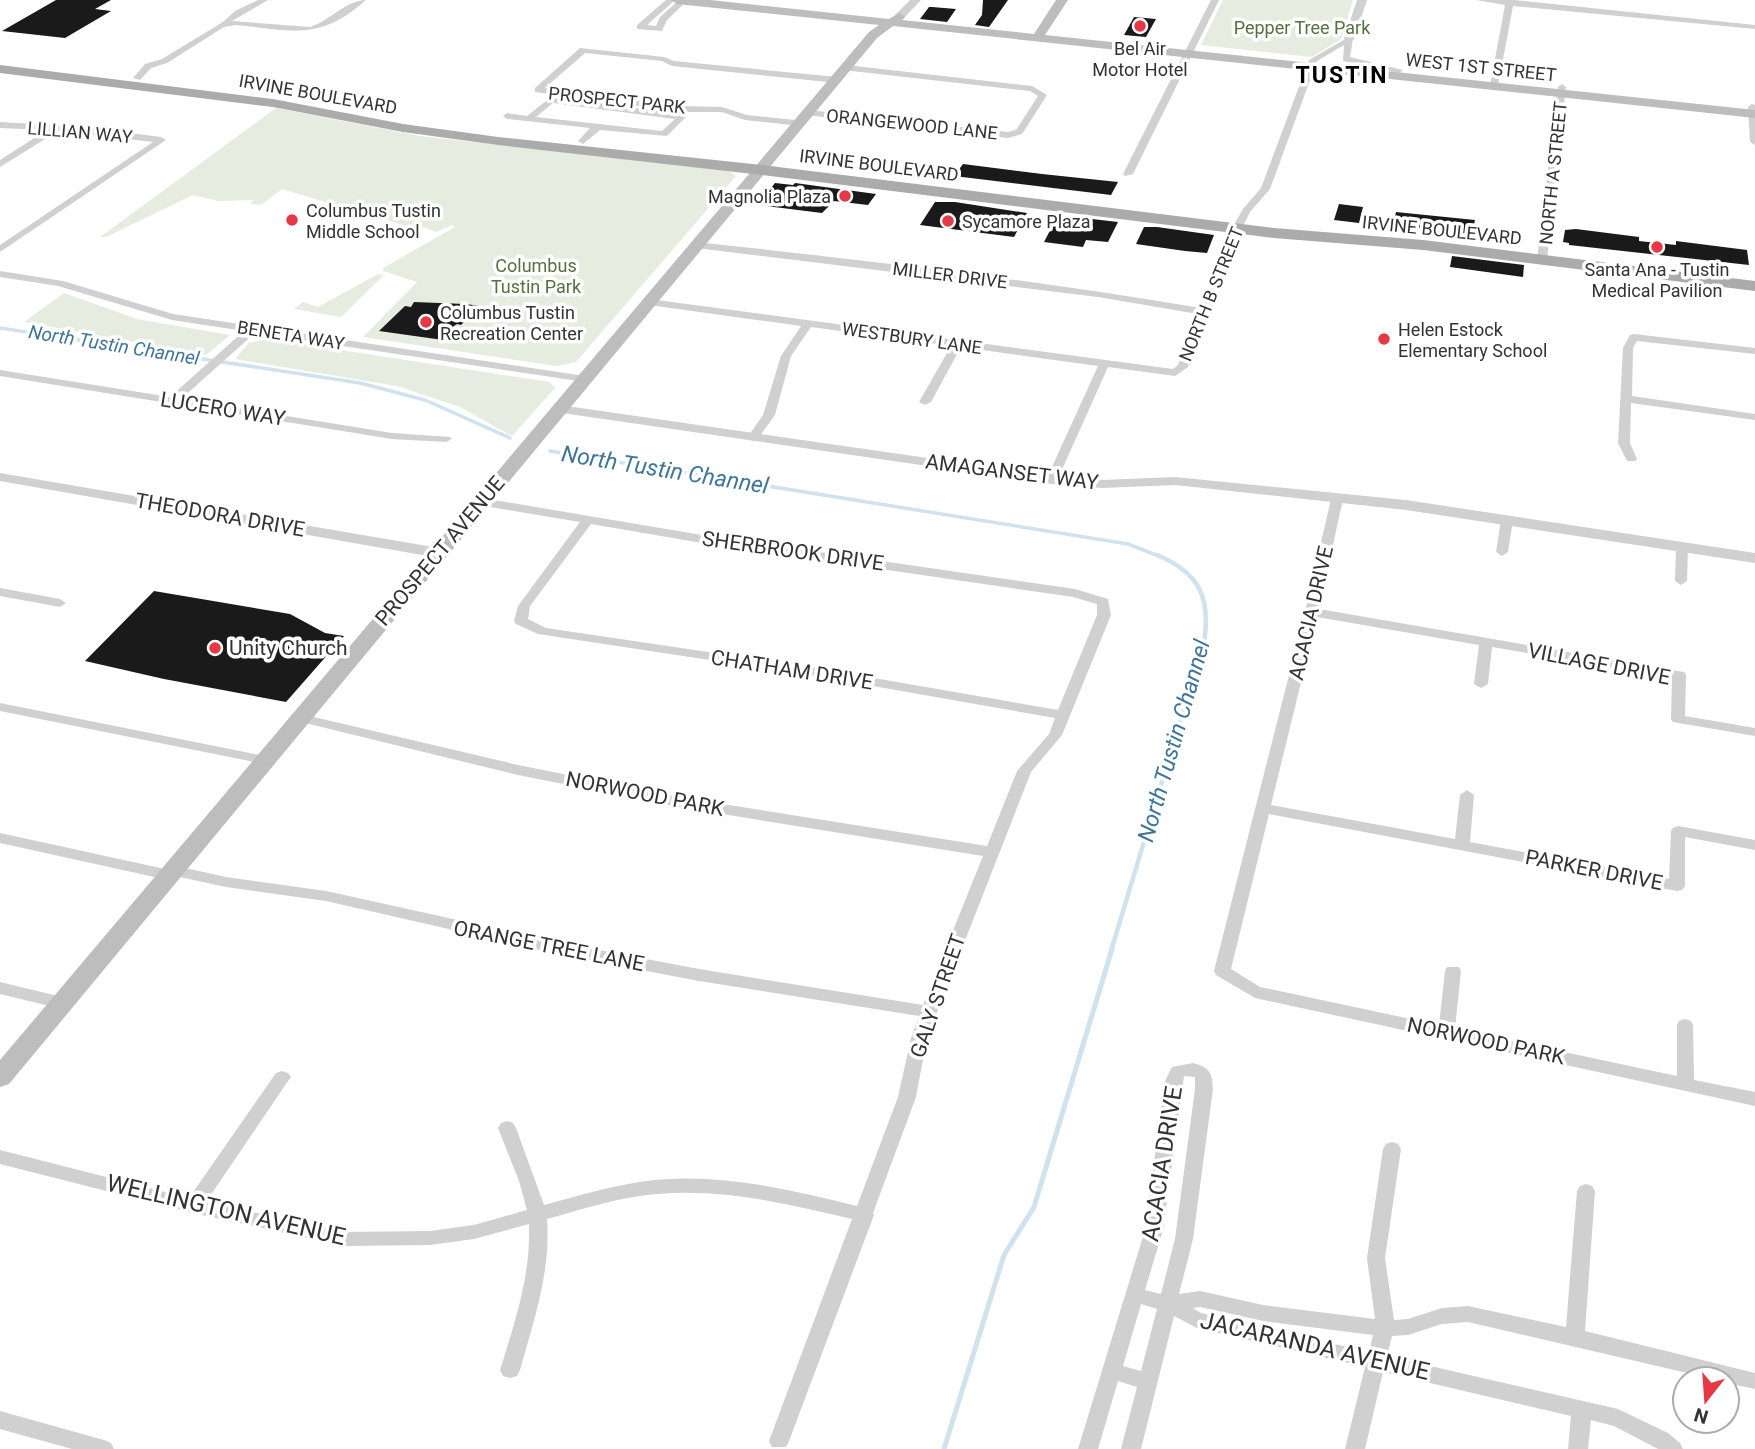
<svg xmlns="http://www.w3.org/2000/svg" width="1755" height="1449" viewBox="0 0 1755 1449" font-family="Roboto,sans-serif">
  <rect width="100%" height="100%" fill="#fff"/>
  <path fill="#e6ecdf" d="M1223,0H1353L1341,39L1312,57L1201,45Z
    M276,108L420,136L729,171L736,176L576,362L557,366L363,337L417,282L383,271V268L455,227L452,225L436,232L420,226L416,229L282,189L261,205L250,204L253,200L218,201L193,195L106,237H100Z
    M378,274L384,275L341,317L294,309L303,302L318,307Z
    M64,293L137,319L230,335L206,355L24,322Z
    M269,339L550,382L555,388L512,436L460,407L397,386L235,359L249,343Z"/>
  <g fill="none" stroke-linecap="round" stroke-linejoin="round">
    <path stroke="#cfe2ee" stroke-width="3.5" d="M0,328L360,383L425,400L510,438
      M550,451L1128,544L1161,557"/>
    <path stroke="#cfe2ee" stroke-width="4.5" d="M1111,951L1204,643C1211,598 1200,573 1157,555"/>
    <path stroke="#cfe2ee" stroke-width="5" d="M944,1449L1004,1255L1034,1207L1112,949"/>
  </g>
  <path fill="#1a1a1a" d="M56,0H111L95,9L111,11L65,38L2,31Z
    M983,0H1008L989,27L975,25L982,15Z
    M929,7H932L956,9L947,22L920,19Z
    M1134,17L1156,19L1146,37L1124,35Z
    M963,164L1042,174L1118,182L1111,195L954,176Z
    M775,183L793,185L795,183L876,194L868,205L834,201L822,213L758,205Z
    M935,202H955L1027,213L1014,237L920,225Z
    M1339,204L1363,207L1359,223L1334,220Z
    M1396,212L1475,220L1472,234L1393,225Z
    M1058,215L1092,219L1118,222L1108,242L1086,240L1083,247L1044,242Z
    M1144,227H1157L1214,235L1207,253L1185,251L1136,244Z
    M1576,229L1639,237V241L1676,245V241L1747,250L1749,265L1569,245V243L1563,242L1565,230Z
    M1452,256L1524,265L1523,277L1450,267Z
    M414,302L465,304L480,306L461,325L457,324L448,330L443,340L379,331L405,306L411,307Z
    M154,591L290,614L325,633L344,636L286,702L164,679L85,661Z"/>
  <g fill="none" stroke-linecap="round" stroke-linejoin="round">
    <path fill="#d0d0d0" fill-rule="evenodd" d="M258,0H268L232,21L310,27C330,21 346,0 366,0C319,42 292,30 235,25L224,27L167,63L151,68L140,80L133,78L145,64L162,59L223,22L235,11Z
      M666,0H675L647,25L656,26L660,17L679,0H688L667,20L662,31L637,29V25Z
      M1211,0H1219L1133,174L1125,176L1123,174Z
      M1476,0H1514L1755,25V29L1513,6L1498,86L1494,89L1490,86L1505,5Z
      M1349,37L1353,39L1350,57L1403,70L1399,73L1343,61L1344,45L1317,61L1270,189L1250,212L1242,228L1188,367L1175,376L1108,367L1056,483L1052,484L1046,480L1098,366L961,347L931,402L925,405L919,402L951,346L811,327L791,356L775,415L757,440L753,441L747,438L763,415L781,356L801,326L649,305L644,302L649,299L1173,369L1178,365L1198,314L1098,297L696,248L691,245L696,242C865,260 1033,280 1201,308L1232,228L1243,209L1261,188L1309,60Z
      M580,48L664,57L674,61L837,77L841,80L837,83L672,66L662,61L585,53L545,88L681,106L722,107L747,115L804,121V125L801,126L745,120L722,112H681L535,92V88Z
      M846,65L1032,86L1047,95L1022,134L1008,138L806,115L805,113L809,110L1008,132L1016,130L1038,96L1030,91L843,70L842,68Z
      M1562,84L1566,87L1547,260L1542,263L1537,260L1558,87Z
      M551,97L682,114L686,117L667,136L600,130L583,144L578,141L590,128L507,119L503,116L507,113L527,116ZM553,103L675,119L662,131L536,117Z
      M1752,104L1755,105V145L1750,142L1748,107Z
      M0,122L84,127L161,137L166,140L0,252V245L153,142L58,131L0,167V160L47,130L0,128Z
      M0,271L63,281L173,314L585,376L591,379L585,382L255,333L181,399L392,433L450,437L452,439L446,442L392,439L0,376V370L170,397L244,331L172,320L58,286L0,277Z
      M1634,334L1755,348V354L1637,341L1633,348L1632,396L1755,414V420L1631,403L1630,443L1637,459L1635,461H1627L1618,443L1623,348L1630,335Z
      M1337,495L1343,499L1319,609L1684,672L1686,675L1685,716L1755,728V736L1673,722L1671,719L1672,678L1492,647L1488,684L1481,688L1474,684L1479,645L1317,617L1271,805L1455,839L1460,795L1467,790L1474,795L1470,842L1669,879L1671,831L1673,828L1678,826L1755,840V850L1685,837V886L1682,890L1677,891L1269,814L1231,969L1260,987L1439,1025L1445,971L1447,967H1459L1461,971L1455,1029L1677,1076V1025L1679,1021L1685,1019L1691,1021L1693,1025L1694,1080L1755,1092V1106L1255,998L1216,975L1214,971L1305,612L1331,499Z
      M482,498L708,536L1075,589L1108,599L1111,615L1062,735L1031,772L937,1012L927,1038L916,1097L873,1213L874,1215L789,1441L786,1447H772L769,1441L852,1219C788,1204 723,1188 657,1194C619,1197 583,1209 547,1219C551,1271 534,1320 520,1370L517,1376L510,1378L503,1376L500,1370C515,1322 531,1275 529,1224L474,1239L430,1245L345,1246L193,1213L0,1164V1150L189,1198L276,1073L282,1071L288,1073L291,1077L288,1081L206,1202L345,1232L430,1231L474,1225L527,1210L519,1181L498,1128L501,1123L507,1121L513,1123L516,1128L544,1205C581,1195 617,1184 655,1180C723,1173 791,1190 857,1206L898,1097L911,1038L919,1016L699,981L562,955L326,901L226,887L175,876L168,880L0,843V833L165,869L172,865L226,877L326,891L562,943L699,969L923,1005L983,856L679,807L518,775L301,722L294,718L301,714L518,765L679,797L987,846L1017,771L1049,734L1055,718L816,676L538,634L516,624L514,621L518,606L580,522L478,505L476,502ZM591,524L708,544L1073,597L1097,604V615L1058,710L816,668L546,628L528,619L530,606Z
      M1507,516L1513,520L1508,552L1502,556L1496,552L1501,520Z
      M1682,542L1688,546L1687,581L1681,585L1675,581L1676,546Z
      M0,588L60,599L66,603L60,607L0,596Z
      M0,703L265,756L272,760L265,764L0,711Z
      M0,982L62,997L68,999L70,1003L68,1007L62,1009L0,994Z
      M1193,1063C1210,1068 1212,1072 1213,1089L1193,1239L1179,1294L1200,1291L1263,1305L1375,1319L1367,1258L1383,1149L1386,1144L1392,1142L1398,1144L1401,1149L1385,1258L1394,1320L1408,1319L1442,1308L1468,1306L1566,1327L1577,1191L1580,1186L1586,1184L1592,1186L1595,1191L1585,1331L1755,1373V1389L1727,1383V1379H1713L1468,1322L1442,1324L1408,1335L1392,1336L1387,1356L1618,1409L1668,1433L1680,1443L1683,1449H1658L1614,1426L1591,1420L1588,1449H1568L1571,1416L1383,1372L1365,1449H1345L1365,1367L1197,1328L1174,1316L1141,1449H1121L1137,1387L1118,1381L1098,1449H1078L1145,1230L1165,1081L1172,1067ZM1184,1076L1195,1077V1089L1175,1239L1161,1294L1145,1290L1163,1230ZM1141,1304L1157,1309L1141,1371L1123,1366ZM1200,1307L1263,1321L1373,1335L1369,1352L1201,1313L1193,1308Z
      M0,1411L104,1440L111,1443L114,1449H72L0,1429Z"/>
    <path fill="#d0d0d0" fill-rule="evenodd" d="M910,0H921L903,19H895V15Z
      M1357,0H1367L1354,39L1349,42L1344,39Z
      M560,405L1052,476L1102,480L1175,477L1406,500L1755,553V563L1406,510L1175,485L1102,488L1052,484L555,412V406Z
      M0,473L439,548L447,553L439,558L0,481Z"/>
    <path fill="#bdbdbd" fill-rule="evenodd" d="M671,0H710L889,19L899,13L905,17L902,20L1034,34L1056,0H1068L1045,35L1755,110V118L893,26L877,38L9,1084L0,1087V1060L869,32L879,25L677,4Z"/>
    <path fill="#ababab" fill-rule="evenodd" d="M0,65L273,99L403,124L498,137L762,165L1274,228L1423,240L1755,281V291L1423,250L1274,238L762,175L498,145L403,132L273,107L0,73Z"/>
  </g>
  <g fill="#e63946" stroke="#fff" stroke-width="2.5">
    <circle cx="1140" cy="26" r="7"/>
    <circle cx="845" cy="196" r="7"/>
    <circle cx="292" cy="220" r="7"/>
    <circle cx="948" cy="221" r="7"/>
    <circle cx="1657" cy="247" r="7"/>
    <circle cx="426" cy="322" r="7"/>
    <circle cx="1384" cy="339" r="7"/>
    <circle cx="215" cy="648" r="7"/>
  </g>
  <g text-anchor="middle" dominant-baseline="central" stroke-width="7" stroke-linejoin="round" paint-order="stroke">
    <g font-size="18" fill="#56703f" stroke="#fff">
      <text x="1302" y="27">Pepper Tree Park</text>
      <text x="536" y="265">Columbus<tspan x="536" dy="21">Tustin Park</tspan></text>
    </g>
    <g font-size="18" fill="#333" stroke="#fff" text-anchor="start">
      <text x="1140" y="48" text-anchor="middle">Bel Air<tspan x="1140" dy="21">Motor Hotel</tspan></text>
      <text x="831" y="196" text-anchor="end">Magnolia Plaza</text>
      <text x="306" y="210">Columbus Tustin<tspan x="306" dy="21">Middle School</tspan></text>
      <text x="962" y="221">Sycamore Plaza</text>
      <text x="1657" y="269" text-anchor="middle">Santa Ana - Tustin<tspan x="1657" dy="21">Medical Pavilion</tspan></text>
      <text x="440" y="312">Columbus Tustin<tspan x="440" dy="21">Recreation Center</tspan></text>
      <text x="1398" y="329">Helen Estock<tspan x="1398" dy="21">Elementary School</tspan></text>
    </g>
    <g font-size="18" fill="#333" stroke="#fff">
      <text transform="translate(1481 67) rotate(6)">WEST 1ST STREET</text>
      <text transform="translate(318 94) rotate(10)">IRVINE BOULEVARD</text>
      <text transform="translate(617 100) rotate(6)">PROSPECT PARK</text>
      <text transform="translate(912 124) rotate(6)">ORANGEWOOD LANE</text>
      <text transform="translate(80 132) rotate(5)">LILLIAN WAY</text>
      <text transform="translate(879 165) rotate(7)">IRVINE BOULEVARD</text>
      <text transform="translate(1553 173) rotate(-84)">NORTH A STREET</text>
      <text transform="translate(1442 230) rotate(6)">IRVINE BOULEVARD</text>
      <text transform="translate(950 275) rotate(7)">MILLER DRIVE</text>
      <text transform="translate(1211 294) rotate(-68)">NORTH B STREET</text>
      <text transform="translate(291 335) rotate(9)">BENETA WAY</text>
      <text transform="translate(912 338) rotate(8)">WESTBURY LANE</text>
    </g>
    <g font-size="19" font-style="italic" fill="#3f7597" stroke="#fff">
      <text transform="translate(114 345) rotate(9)">North Tustin Channel</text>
    </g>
    <g font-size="21" fill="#333" stroke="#fff">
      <text transform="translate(223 409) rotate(9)">LUCERO WAY</text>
      <text transform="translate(1012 472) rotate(7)">AMAGANSET WAY</text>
      <text transform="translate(220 515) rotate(10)">THEODORA DRIVE</text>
      <text transform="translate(440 551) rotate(-50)">PROSPECT AVENUE</text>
      <text transform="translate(793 551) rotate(8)">SHERBROOK DRIVE</text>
      <text transform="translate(1311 613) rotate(-77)">ACACIA DRIVE</text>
      <text transform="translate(1599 664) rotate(11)">VILLAGE DRIVE</text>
      <text transform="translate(792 670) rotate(9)">CHATHAM DRIVE</text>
      <text transform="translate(645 794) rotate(11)">NORWOOD PARK</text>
      <text transform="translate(1594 870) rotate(11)">PARKER DRIVE</text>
      <text transform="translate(549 946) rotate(11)">ORANGE TREE LANE</text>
      <text transform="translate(938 996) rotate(-71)">GALY STREET</text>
      <text transform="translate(1486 1041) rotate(12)">NORWOOD PARK</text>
    </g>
    <g font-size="21" fill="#333" stroke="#fff" text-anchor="start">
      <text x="229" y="648">Unity Church</text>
    </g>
    <g font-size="23" font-weight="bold" letter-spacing="2" fill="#000" stroke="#fff">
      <text x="1342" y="75">TUSTIN</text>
    </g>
    <g font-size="23" font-style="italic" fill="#3f7597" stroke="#fff">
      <text transform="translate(665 470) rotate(9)">North Tustin Channel</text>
      <text transform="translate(1174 741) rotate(-74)">North Tustin Channel</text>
    </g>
    <g font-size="24" fill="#333" stroke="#fff">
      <text transform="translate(1162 1164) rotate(-81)">ACACIA DRIVE</text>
      <text transform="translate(226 1210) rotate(13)">WELLINGTON AVENUE</text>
      <text transform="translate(1315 1346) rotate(13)">JACARANDA AVENUE</text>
    </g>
  </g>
  <g transform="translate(1706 1400) rotate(197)"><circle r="33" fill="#ffffff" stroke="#adadad" stroke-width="2"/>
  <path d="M0-5L12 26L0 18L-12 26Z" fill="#e63946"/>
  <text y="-10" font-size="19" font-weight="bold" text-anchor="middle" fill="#333333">N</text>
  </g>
</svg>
